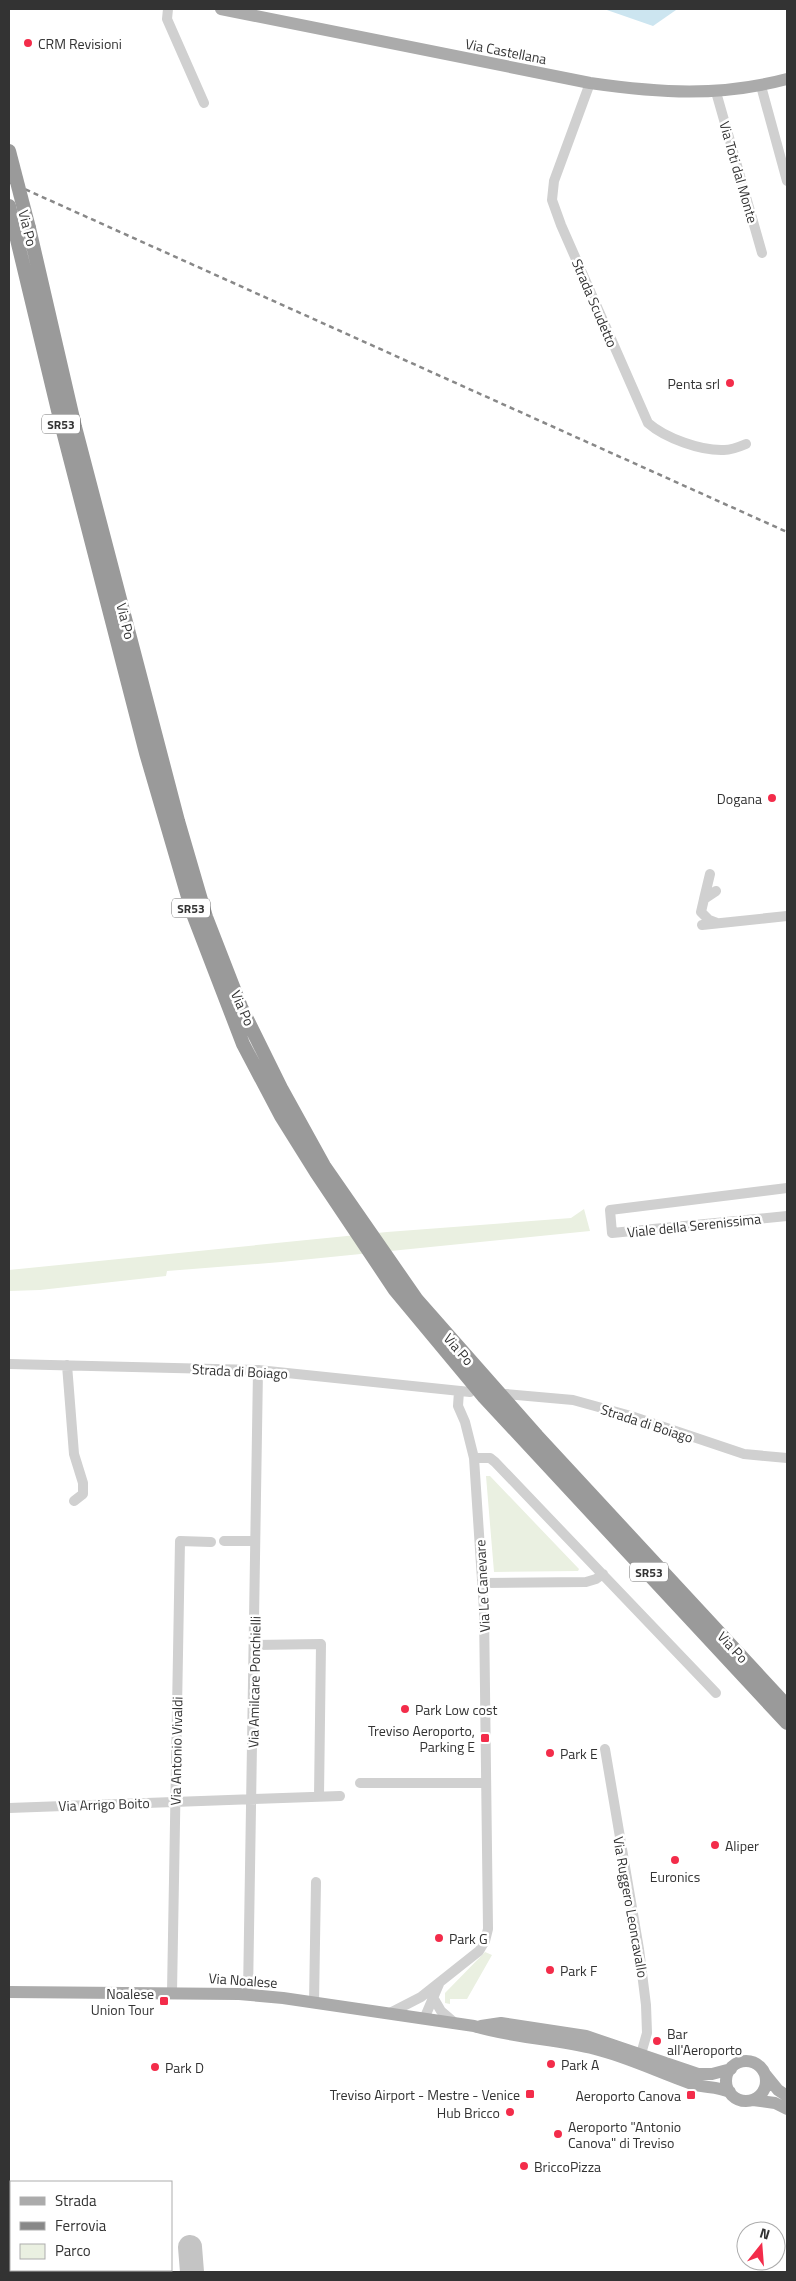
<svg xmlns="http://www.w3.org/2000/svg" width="796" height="2281" viewBox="0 0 796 2281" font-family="'Titillium Web',sans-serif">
  <rect width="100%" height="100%" fill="#fff"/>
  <path fill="#eaf0e1" d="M584,1209L590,1231L281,1262L167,1271L166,1276L40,1290L9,1291V1270L387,1232L571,1218Z
    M486,1476H490L579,1569L578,1571L494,1572Z
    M485,1952L492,1955L467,1999H450V2004L445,2003V1993Z"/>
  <path fill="#cce5f0" d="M604,9H687L676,10L653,26Z"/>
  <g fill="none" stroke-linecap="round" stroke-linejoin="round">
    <path stroke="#c4c4c4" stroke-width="24" d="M190,2247L192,2272
      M23,2270V2272
      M107,2270V2272"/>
    <path stroke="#d0d0d0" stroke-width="10" d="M168,9L167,19L204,103
      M590,83L554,181L552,200L561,225L648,423C665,438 701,451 724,450C731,450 739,447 746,444
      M761,86L787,181
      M716,92L762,253
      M716,891L704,899L701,912L709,920L717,923
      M704,899L710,874
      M702,925L787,916
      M787,1188L610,1210L612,1233L787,1216
      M9,1364L258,1370L470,1392
      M67,1365L74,1454L83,1483V1494L74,1501
      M506,1394L573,1400L631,1416L744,1454L787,1458
      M474,1458H490L495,1462L716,1693
      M224,1541H255
      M482,1583L586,1582L596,1579L603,1574
      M255,1645L321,1644L319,1796
      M605,1749L639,1949L646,2005L647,2033L639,2061
      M360,1783H486
      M9,1808L340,1796
      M172,1992L180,1541L211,1542
      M248,1994L258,1370
      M434,1999L441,2011L455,2023
      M314,2003L316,1882
      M388,2014L421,1997L479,1951L485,1941L488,1929L484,1610L474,1458L465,1422L458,1406L459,1391
      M424,2019L439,1984"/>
    <path stroke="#ababab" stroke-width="12" d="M221,9L590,83C660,93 719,97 787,79
      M9,1992L239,1994L283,1998L474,2026C513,2038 555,2039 595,2049C628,2057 660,2073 692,2084C705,2088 717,2086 730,2092
      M481,2026L501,2023L586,2036L698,2074H712L731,2069
      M726 2081a20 20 0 1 1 40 0a20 20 0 1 1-40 0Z
      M765,2074L778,2090L787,2096
      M753,2100L775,2103L787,2109"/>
    <path stroke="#9a9a9a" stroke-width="14" d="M9,206L62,427L146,753L193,914L243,1044L281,1116L316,1172L395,1290L484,1397L787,1723
      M29,228L75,427L178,821L206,917L241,1007L282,1090L324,1166L417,1300L537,1436L787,1706"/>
    <path stroke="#888" stroke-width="2.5" stroke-dasharray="5 4" stroke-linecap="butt" d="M9,182L787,532"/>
    <path stroke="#9a9a9a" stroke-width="14" d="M9,151L29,228"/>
  </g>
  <g fill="#f32c4a" stroke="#fff" stroke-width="2">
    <circle cx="28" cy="43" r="5"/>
    <circle cx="730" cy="383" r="5"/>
    <circle cx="772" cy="798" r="5"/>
    <circle cx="405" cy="1709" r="5"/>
    <rect x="480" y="1733" width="10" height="10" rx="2.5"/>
    <circle cx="550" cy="1753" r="5"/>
    <circle cx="715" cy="1845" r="5"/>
    <circle cx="675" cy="1860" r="5"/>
    <circle cx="439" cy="1938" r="5"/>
    <circle cx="550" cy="1970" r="5"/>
    <rect x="159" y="1996" width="10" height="10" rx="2.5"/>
    <circle cx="657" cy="2041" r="5"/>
    <circle cx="551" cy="2064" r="5"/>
    <circle cx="155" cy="2067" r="5"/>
    <rect x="525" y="2089" width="10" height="10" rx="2.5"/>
    <rect x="686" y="2090" width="10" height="10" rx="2.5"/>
    <circle cx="510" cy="2112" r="5"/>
    <circle cx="558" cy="2134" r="5"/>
    <circle cx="524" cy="2166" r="5"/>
  </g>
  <g text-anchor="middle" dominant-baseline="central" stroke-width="5" stroke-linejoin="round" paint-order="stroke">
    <g fill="#fff" stroke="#707070" stroke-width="1">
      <rect x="42" y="414.5" width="38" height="19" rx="4"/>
      <rect x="172" y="898.5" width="38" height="19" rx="4"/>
      <rect x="630" y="1562.5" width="38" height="19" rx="4"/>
    </g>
    <g font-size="12" font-weight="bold" fill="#333">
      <text x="61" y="424">SR53</text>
      <text x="191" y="908">SR53</text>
      <text x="649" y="1572">SR53</text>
    </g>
    <g font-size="14" fill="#333" stroke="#fff" text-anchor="start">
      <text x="38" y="43">CRM Revisioni</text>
      <text x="720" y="383" text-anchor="end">Penta srl</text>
      <text x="762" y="798" text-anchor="end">Dogana</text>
      <text x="415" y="1709">Park Low cost</text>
      <text x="475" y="1730" text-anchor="end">Treviso Aeroporto,<tspan x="475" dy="16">Parking E</tspan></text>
      <text x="560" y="1753">Park E</text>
      <text x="725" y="1845">Aliper</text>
      <text x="675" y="1876" text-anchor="middle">Euronics</text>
      <text x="449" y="1938">Park G</text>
      <text x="560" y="1970">Park F</text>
      <text x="154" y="1993" text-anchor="end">Noalese<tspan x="154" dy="16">Union Tour</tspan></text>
      <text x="667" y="2033">Bar<tspan x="667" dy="16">all'Aeroporto</tspan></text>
      <text x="561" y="2064">Park A</text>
      <text x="165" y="2067">Park D</text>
      <text x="520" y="2094" text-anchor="end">Treviso Airport - Mestre - Venice</text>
      <text x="681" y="2095" text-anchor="end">Aeroporto Canova</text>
      <text x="500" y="2112" text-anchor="end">Hub Bricco</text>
      <text x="568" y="2126">Aeroporto "Antonio<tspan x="568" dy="16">Canova" di Treviso</tspan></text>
      <text x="534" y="2166">BriccoPizza</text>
    </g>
    <g font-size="14" fill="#333" stroke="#fff">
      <text transform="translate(506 51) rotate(11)">Via Castellana</text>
      <text transform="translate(739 172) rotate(74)">Via Toti dal Monte</text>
      <text transform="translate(28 228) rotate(76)">Via Po</text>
      <text transform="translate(595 303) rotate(67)">Strada Scudetto</text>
      <text transform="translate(126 621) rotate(76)">Via Po</text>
      <text transform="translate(243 1008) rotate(66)">Via Po</text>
      <text transform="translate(694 1225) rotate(-6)">Viale della Serenissima</text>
      <text transform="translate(459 1349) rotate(49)">Via Po</text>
      <text transform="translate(240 1371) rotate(3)">Strada di Boiago</text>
      <text transform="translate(647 1423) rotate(18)">Strada di Boiago</text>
      <text transform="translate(482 1586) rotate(-93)">Via Le Canevare</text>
      <text transform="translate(733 1647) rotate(47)">Via Po</text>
      <text transform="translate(254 1682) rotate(-89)">Via Amilcare Ponchielli</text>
      <text transform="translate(176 1751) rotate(-89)">Via Antonio Vivaldi</text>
      <text transform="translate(104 1804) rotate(-2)">Via Arrigo Boito</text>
      <text transform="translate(631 1907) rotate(80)">Via Ruggero Leoncavallo</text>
      <text transform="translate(243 1980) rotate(4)">Via Noalese</text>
    </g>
  </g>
  <rect width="796" height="2281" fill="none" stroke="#333333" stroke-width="20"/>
  <rect x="10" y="2181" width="162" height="90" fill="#ffffff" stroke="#adadad"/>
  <rect x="20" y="2197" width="25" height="8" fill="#ababab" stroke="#adadad"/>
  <text x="55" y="2206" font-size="15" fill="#333333">Strada</text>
  <rect x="20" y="2222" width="25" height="8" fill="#888888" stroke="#adadad"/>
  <text x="55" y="2231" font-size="15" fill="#333333">Ferrovia</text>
  <rect x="20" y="2244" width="25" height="15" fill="#eaf0e1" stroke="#adadad"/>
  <text x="55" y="2256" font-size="15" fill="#333333">Parco</text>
  <g transform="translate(761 2246) rotate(17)"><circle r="24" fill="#ffffff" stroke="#adadad"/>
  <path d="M0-4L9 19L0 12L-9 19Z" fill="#f32c4a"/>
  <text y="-8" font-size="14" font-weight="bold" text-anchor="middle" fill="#333333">N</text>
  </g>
</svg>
